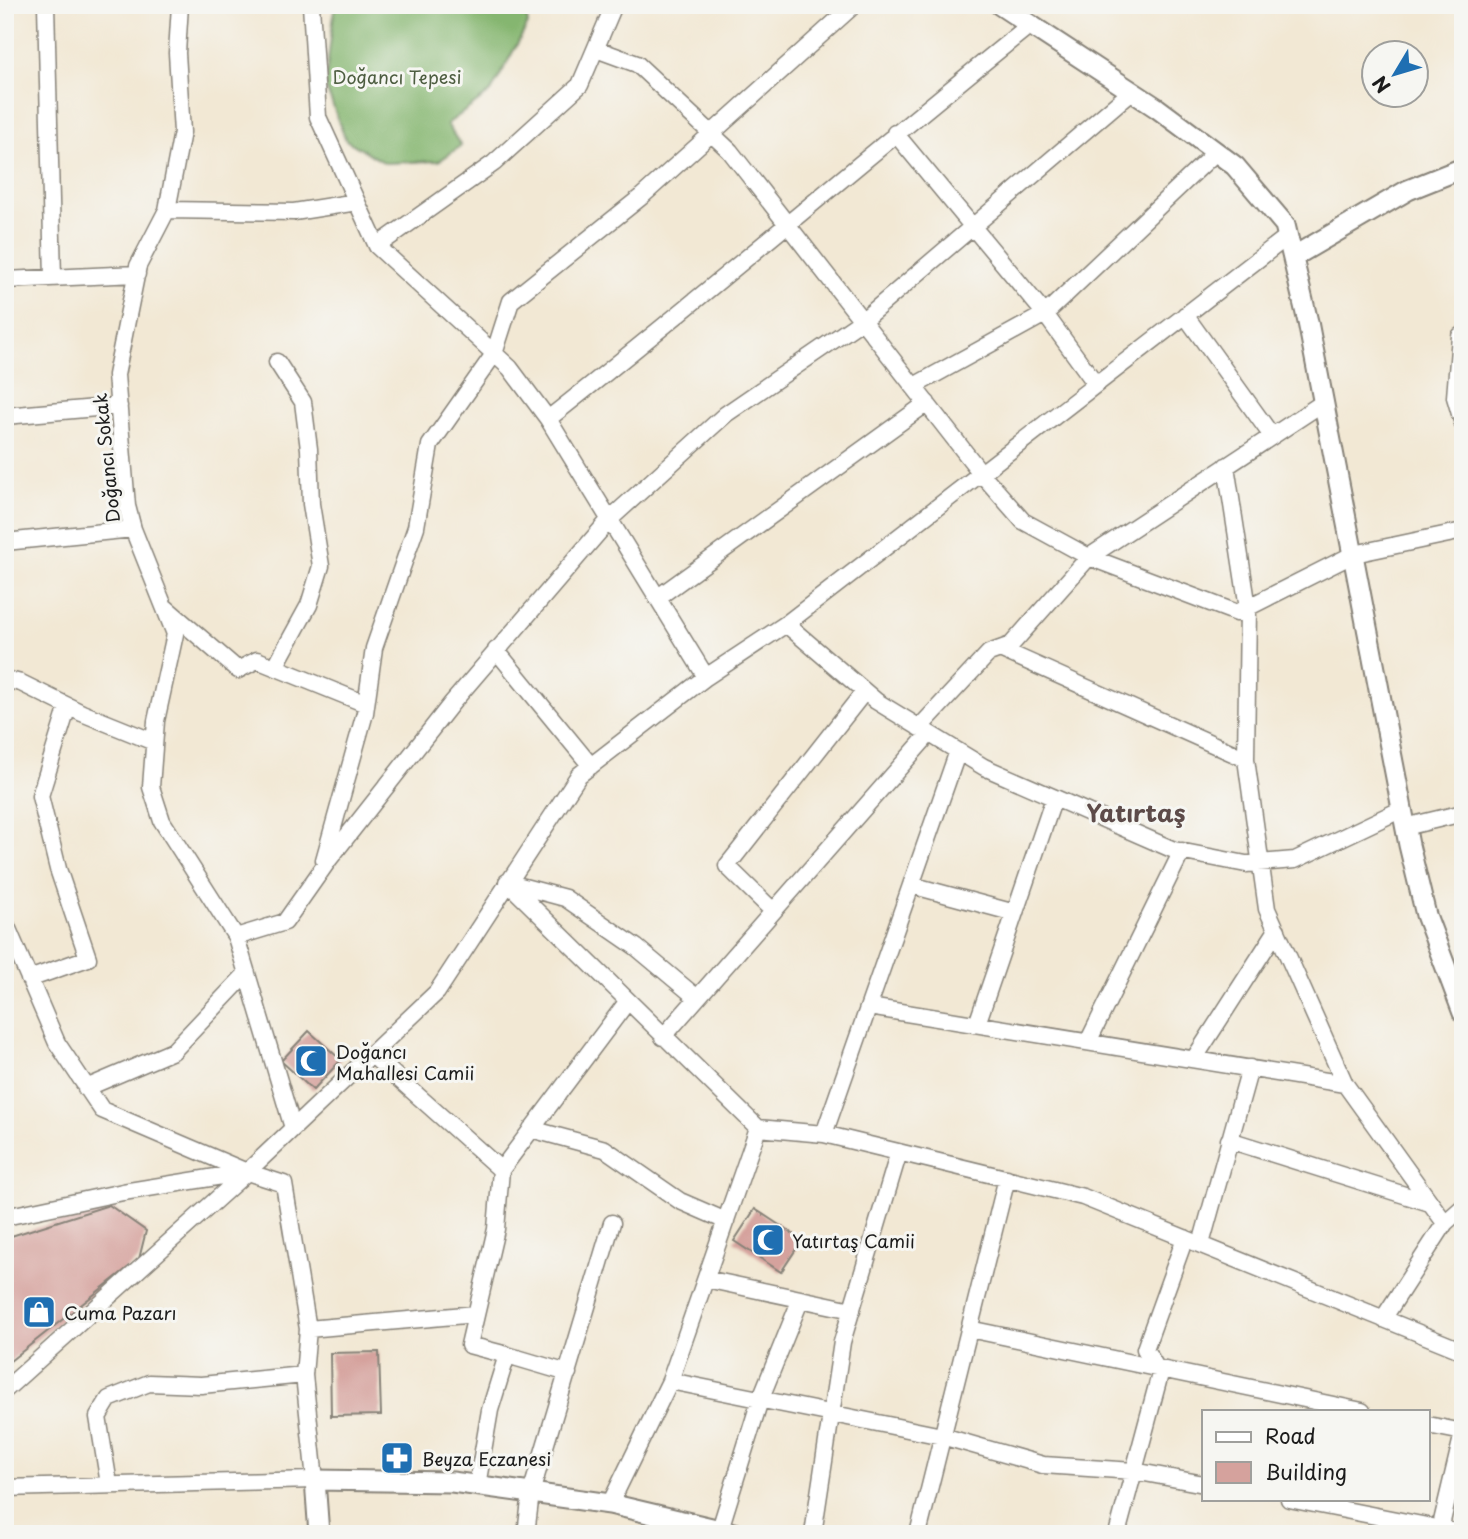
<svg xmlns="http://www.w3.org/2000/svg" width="1468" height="1539" viewBox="0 0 1468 1539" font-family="'Playpen Sans',sans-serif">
  <rect width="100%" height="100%" fill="#f6f6f2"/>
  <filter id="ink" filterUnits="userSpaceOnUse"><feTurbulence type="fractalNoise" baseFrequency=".0143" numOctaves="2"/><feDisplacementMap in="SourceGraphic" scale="14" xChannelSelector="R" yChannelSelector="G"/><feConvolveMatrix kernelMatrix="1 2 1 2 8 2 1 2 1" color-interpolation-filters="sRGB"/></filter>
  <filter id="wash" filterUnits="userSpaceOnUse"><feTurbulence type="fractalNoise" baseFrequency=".00686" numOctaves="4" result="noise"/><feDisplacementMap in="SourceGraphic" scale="28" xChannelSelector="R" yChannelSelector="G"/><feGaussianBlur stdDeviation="1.57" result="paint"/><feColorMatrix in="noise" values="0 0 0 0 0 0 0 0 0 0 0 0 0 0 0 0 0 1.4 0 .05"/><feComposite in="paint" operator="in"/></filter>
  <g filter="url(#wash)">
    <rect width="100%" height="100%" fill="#f2e8d4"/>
    <path fill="#85b670" stroke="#506946" stroke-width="2" d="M335,5H525L528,24L491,92L447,124L461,146L439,161L385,163L346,140L325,85Z"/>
    <g id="blocks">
      <path fill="#d5a29d" d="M309,1031L341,1060L313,1090L281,1061Z
        M109,1205L146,1231L139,1259L5,1365V1238Z
        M755,1209L802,1240L781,1272L734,1241Z
        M379,1352L381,1415L331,1416L330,1353Z"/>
    </g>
  </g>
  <g filter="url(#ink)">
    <use href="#blocks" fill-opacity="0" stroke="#878278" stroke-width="2"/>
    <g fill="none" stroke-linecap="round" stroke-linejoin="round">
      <defs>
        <path id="minor" d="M46,5L53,278
          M180,5L177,53L182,132L167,210L138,266L116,375L127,506L133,529L175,634L156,721L151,787L162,821L236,937L293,1128
          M311,5L318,117L377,246L510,368L548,419L706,677
          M596,49L637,64L730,151L981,473L1023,521L1089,557L1237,613L1354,554L1463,531
          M895,133L1045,314L1096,384
          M167,210L294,212L357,202
          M377,246L494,163L580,85L614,5
          M5,280L137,274
          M1185,315L1272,436
          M1460,336L1455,397L1463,424
          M914,386L1045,314L1216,152
          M5,416L119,406
          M548,419C711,291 868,155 1030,25
          M1226,466L1248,608L1246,759L1267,909L1345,1084L1445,1223L1383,1319
          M5,542L133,529
          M657,598L927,403
          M165,607L238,670L257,660L366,704
          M786,624L876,701L984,767L1174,850L1246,864L1295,860L1402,809
          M1000,649L1246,759
          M496,650L591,766
          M275,667L309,605L321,566L311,504L309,449L303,402L277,362
          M5,679L21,683L82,713L154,742
          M919,728L989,653L1011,645L1089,557L1324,402
          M1405,827L1463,813
          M324,860L365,713L374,648L416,527L430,445L494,354L511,301L641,197L854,5
          M507,882L758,1128L824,1134L1083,1197L1463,1351
          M509,883L565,898L636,947L697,998
          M911,885L1015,913
          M773,911L727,866L864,692
          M5,922L57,1043L102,1110L247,1172
          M236,937L285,922L330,858L452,703L610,519L726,414L863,320L1132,91
          M29,979L88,958L58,869L40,796L68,706
          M869,1007L1345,1084
          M977,1024L1054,798
          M663,1037L929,734
          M1088,1042L1182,851
          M371,1054L501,1170L496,1229L469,1345L507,1355L490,1410L477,1486
          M1194,1059L1277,930
          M86,1088L173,1051L247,973
          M531,1129L605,1149L680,1201L726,1221
          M824,1134L958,751
          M1229,1140L1430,1203
          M501,1170L627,1002
          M5,1217L123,1192L247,1172L284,1184L308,1329L304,1375L315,1480L5,1488
          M1445,1223L1463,1207
          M1201,1244L1250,1068
          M706,1279L852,1310
          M308,1329L476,1314
          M969,1329L1362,1411
          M507,1355L568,1373
          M670,1381L942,1436L1043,1465L1134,1471L1204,1484
          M5,1390L247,1172L437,992L579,775L706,677L786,624L1288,236
          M1428,1425L1463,1432
          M109,1484L98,1417L109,1399L149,1383L201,1385L304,1375
          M1289,1499L1463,1533
          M610,1504L670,1381L758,1128
          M720,1529L760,1400L800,1301
          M526,1534L531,1493L612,1223
          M813,1534L842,1342L899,1152
          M918,1534L1007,1178
          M1117,1534L1160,1374L1145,1349L1185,1238
          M1439,1534L1463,1433"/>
        <path id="tertiary" d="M1000,5L1157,108L1235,166L1285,225L1308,322L1409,845L1426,915L1463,1013
          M1293,257L1408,190L1463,168
          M319,1534L315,1480L452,1482L610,1504L737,1534"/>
      </defs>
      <use href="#minor" stroke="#878278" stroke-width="19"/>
      <use href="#tertiary" stroke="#878278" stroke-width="23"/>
      <use href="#minor" stroke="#fff" stroke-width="16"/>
      <use href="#tertiary" stroke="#fff" stroke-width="19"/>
    </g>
  </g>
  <defs>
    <symbol id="mosque-square" viewBox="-11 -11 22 22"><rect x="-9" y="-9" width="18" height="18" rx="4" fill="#1f6fb2" stroke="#f6f6f2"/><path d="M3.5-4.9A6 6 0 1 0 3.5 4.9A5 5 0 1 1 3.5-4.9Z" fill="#fff"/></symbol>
    <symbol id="shop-square" viewBox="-11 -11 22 22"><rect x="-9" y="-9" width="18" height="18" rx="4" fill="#1f6fb2" stroke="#f6f6f2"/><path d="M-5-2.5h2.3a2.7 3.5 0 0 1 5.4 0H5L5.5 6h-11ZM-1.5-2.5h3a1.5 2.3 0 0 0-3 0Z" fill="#fff"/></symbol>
    <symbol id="pharmacy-square" viewBox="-11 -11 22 22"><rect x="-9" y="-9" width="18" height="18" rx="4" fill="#1f6fb2" stroke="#f6f6f2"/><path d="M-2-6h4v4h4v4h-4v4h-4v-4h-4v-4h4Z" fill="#fff"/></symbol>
  </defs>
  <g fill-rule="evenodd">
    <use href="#mosque-square" x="292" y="1042" width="38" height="38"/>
    <use href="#mosque-square" x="749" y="1221" width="38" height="38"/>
    <use href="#shop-square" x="20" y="1293" width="38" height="38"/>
    <use href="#pharmacy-square" x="378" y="1439" width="38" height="38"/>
  </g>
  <g text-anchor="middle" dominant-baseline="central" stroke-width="6" stroke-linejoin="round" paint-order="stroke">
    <g font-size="18" fill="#4d5d40" stroke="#f6f6f2">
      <text x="397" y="76">Doğancı Tepesi</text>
    </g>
    <g font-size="18" fill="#1c1c1c" stroke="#f6f6f2">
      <text transform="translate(106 458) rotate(-96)">Doğancı Sokak</text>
    </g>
    <g font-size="18" fill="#1c1c1c" stroke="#f6f6f2" text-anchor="start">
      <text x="336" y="1051">Doğancı<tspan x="336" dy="21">Mahallesi Camii</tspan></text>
      <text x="792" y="1240">Yatırtaş Camii</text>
      <text x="64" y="1312">Cuma Pazarı</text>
      <text x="422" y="1458">Beyza Eczanesi</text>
    </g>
    <g font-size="24" font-weight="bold" fill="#5d4b49" stroke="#f6f6f2">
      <text x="1136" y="812">Yatırtaş</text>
    </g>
  </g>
  <rect width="1468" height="1539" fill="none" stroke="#f6f6f2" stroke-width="28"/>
  <rect x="1202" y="1410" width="228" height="91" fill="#f6f6f2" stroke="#9f9f9c" stroke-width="2"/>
  <rect x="1216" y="1432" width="35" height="10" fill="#ffffff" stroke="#9f9f9c" stroke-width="2"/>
  <text x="1265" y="1444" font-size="21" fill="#1c1c1c">Road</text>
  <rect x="1216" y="1462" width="35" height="21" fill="#d5a29d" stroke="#9f9f9c" stroke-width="2"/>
  <text x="1265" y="1480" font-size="21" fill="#1c1c1c">Building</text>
  <g transform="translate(1395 74) rotate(232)"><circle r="33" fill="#f6f6f2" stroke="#9f9f9c" stroke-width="2"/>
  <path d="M0-5L12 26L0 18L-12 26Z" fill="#1f6fb2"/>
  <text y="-10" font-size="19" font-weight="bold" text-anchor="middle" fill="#1c1c1c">N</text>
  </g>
</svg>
